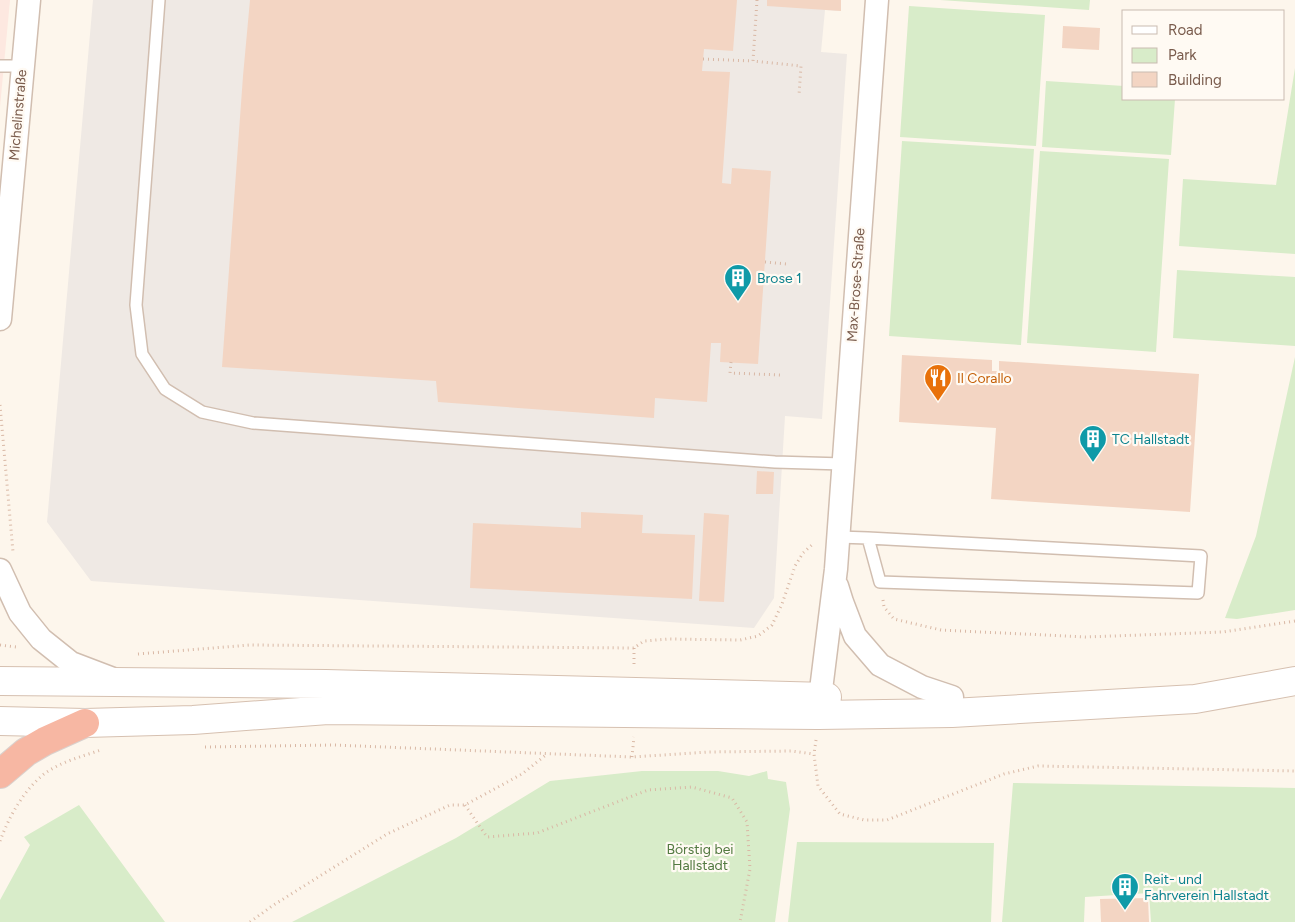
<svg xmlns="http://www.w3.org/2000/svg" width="1295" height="922" viewBox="0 0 1295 922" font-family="Figtree,sans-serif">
  <rect width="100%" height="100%" fill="#fdf6ec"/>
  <path fill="#fde8e0" d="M0,0H10L0,107Z"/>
  <path fill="#efe9e4" d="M93,0H841V11L825,10L821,52L847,54L822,419L785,416L774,598L754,628L91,581L47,522Z"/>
  <path fill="#d8ecc9" d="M940,0H1090L1089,10Z
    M909,6L1045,15L1036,146L900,137Z
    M1295,68V254L1179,246L1183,179L1276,185Z
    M1046,81L1124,86V99H1175L1171,155L1042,147Z
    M902,141L1034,149L1021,345L889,336Z
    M1040,151L1169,159L1156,352L1027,343Z
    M1177,270L1295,277V346L1173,338Z
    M1295,357V610L1237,619L1225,618L1256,536Z
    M642,771H718L749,776L767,771L768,779L786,782L790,809L775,922H292L456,838L550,781Z
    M1013,783L1295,788V922H1151L1149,893L1085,897L1084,922H1002Z
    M79,805L165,922H0V900L30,845L24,837Z
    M797,842L994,843L991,922H788Z"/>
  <path fill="#f3d5c3" d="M250,0H737L733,51L704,49L702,71L730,72L722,183L731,184L732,168L771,171L758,364L720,362L721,343H711L707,402L655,398L654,418L438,402L436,381L222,367L243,76Z
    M767,0H841V11L767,6Z
    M1063,26L1100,28L1099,50L1062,48Z
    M902,355L992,360V371H999V361L1199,374L1190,512L991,499L996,428L899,422Z
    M757,471L774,472L773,494H756Z
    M581,512L643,515L642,533L695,535L692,599L470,588L473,523L581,528Z
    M704,513L729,515L724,602L699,601Z
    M1148,898L1149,922H1101L1100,899Z"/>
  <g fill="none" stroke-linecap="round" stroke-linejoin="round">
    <defs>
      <path id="service" d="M159,0L136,305L142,354L165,389L202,412L253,423L775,462L843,464
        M0,66H23
        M838,537L868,538L1201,556L1198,593L880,582L868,538"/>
      <path id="minor" d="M0,319L29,0
        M0,570L20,613L41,639L71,663L113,679
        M837,586L842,602L855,636L880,665L922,687L952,697
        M818,714L836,569L877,0"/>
      <path id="secondary" d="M0,681L326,684L827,697
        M0,721L85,723L193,720L328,710L818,715L952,713L1195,699L1295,681"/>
      <path id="motorway" d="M0,774L26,752L45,741L85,723"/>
    </defs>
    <use href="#service" stroke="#d1beb0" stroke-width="14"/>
    <use href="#minor" stroke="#d1beb0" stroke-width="25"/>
    <use href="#secondary" stroke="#d6c0b0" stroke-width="30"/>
    <use href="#motorway" stroke="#dad1cd" stroke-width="30"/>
    <path stroke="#d9b8a5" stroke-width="3" stroke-dasharray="1 4" stroke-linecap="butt" d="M757,0L753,61L801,66L799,95
      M703,59L753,61
      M765,262L787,264
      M731,362L730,373L780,375
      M0,405L13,552
      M883,600L884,607L894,619L941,630L1085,637L1223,632L1295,621
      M0,645L16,647
      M634,648V667
      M138,654L250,645L634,648L644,641L668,639L740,640L758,636L772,625L782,604L795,566L803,553L814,543
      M816,740L814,754L818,786L840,814L864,820H887L1004,774L1038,766L1295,771
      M205,747L334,745L632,757L709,752L791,751L814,754
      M632,757L634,737
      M465,805L487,837L537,833L648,790L692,787L732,798L747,822L750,869L740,922
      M0,841C9,817 23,791 44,774C60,762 83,756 101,750
      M250,922L272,906L387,834L450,805H465L522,774L547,754"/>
    <use href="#service" stroke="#fff" stroke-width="11"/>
    <use href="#minor" stroke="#fff" stroke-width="22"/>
    <use href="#secondary" stroke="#fff" stroke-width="28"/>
    <use href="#motorway" stroke="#f7b7a3" stroke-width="28"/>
  </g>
  <defs>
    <symbol id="building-pin" viewBox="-11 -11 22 30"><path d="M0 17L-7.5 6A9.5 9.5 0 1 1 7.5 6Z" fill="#0f9aa8" stroke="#fffaf3"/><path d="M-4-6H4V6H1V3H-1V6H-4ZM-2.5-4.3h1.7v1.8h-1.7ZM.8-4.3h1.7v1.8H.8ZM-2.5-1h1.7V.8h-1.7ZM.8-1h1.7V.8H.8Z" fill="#fff"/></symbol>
    <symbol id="restaurant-pin" viewBox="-11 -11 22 30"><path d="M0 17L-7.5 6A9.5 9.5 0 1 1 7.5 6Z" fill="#e8710a" stroke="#fffaf3"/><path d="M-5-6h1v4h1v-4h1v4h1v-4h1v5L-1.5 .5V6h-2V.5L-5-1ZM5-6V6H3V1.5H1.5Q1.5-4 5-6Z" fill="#fff"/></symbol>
  </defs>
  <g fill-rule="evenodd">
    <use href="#building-pin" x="722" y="262" width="32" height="43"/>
    <use href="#restaurant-pin" x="922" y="362" width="32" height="43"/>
    <use href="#building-pin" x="1077" y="423" width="32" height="43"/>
    <use href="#building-pin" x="1109" y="871" width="32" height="43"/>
  </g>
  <g text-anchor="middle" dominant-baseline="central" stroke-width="4.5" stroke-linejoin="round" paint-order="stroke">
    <g font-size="14" fill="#7a5c4d" stroke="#fffaf3">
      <text transform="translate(18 115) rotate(-85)">Michelinstraße</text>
      <text transform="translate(856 285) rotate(-86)">Max-Brose-Straße</text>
    </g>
    <g font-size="14" fill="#0d838f" stroke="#fffaf3" text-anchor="start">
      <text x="757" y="278">Brose 1</text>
      <text x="1112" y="439">TC Hallstadt</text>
      <text x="1144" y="879">Reit- und<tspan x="1144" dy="16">Fahrverein Hallstadt</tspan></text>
    </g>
    <g font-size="14" fill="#c56008" stroke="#fffaf3" text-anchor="start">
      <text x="957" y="378">Il Corallo</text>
    </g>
    <g font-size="14" fill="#537a41" stroke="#fffaf3">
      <text x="700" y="849">Börstig bei<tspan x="700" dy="16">Hallstadt</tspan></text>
    </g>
  </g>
  <rect x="1122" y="10" width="162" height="90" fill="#fffaf3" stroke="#cabbb1"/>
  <rect x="1132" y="26" width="25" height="8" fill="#ffffff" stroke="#cabbb1"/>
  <text x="1168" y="35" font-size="15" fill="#7a5c4d">Road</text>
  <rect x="1132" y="48" width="25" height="15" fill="#d8ecc9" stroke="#cabbb1"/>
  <text x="1168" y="60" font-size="15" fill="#7a5c4d">Park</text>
  <rect x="1132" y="72" width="25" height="15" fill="#f3d5c3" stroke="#cabbb1"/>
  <text x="1168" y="85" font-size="15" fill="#7a5c4d">Building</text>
</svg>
